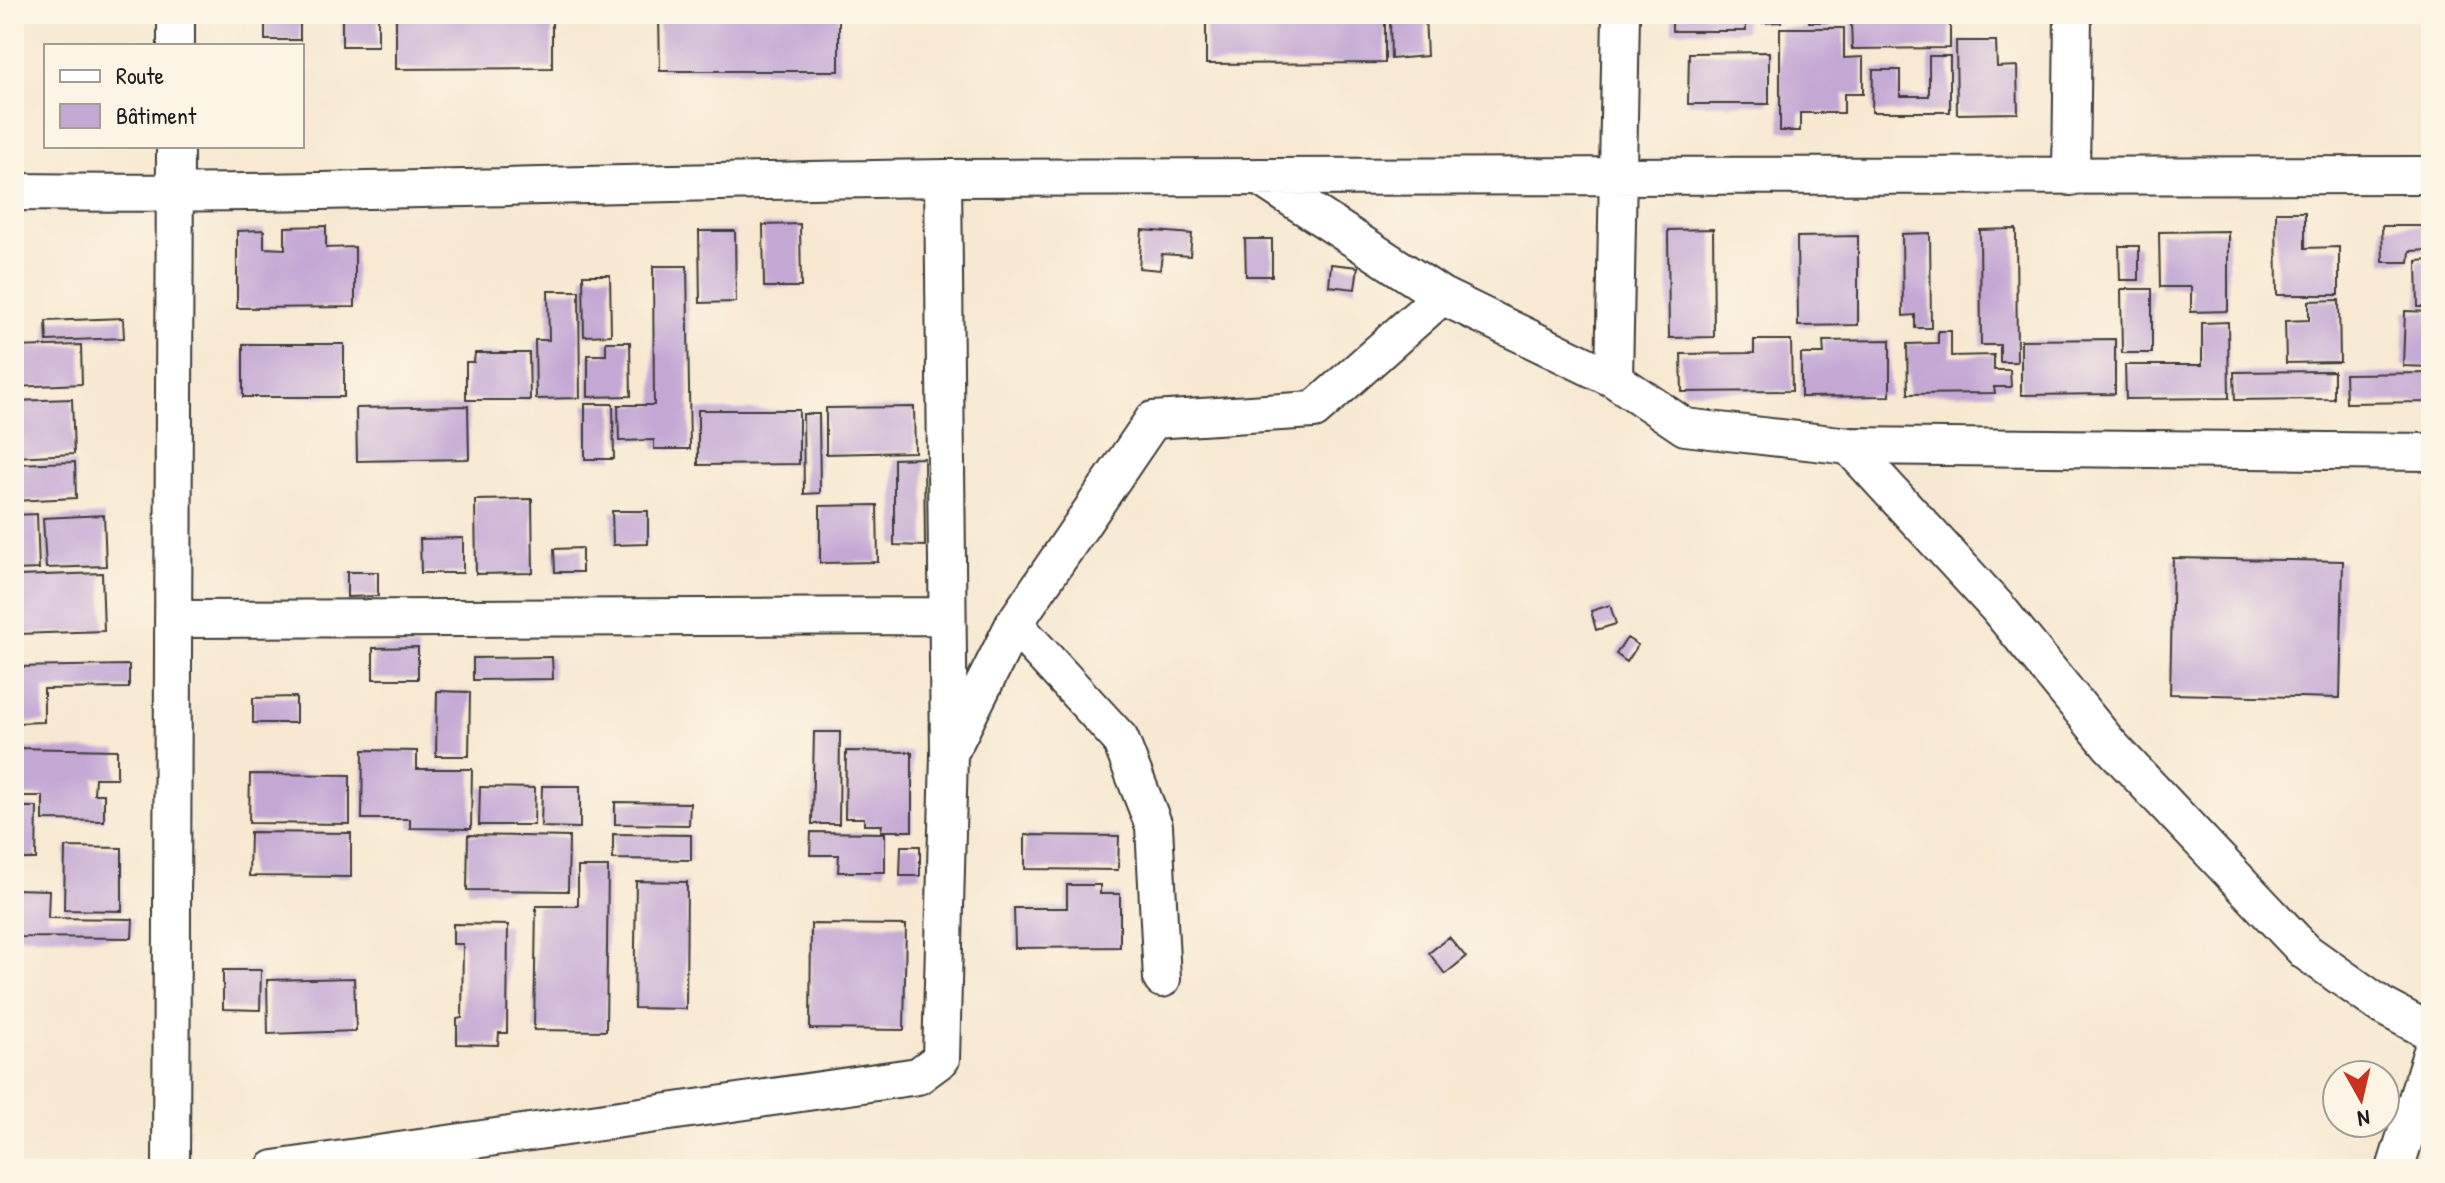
<svg xmlns="http://www.w3.org/2000/svg" width="2445" height="1183" viewBox="0 0 2445 1183" font-family="'Patrick Hand',sans-serif">
  <rect width="100%" height="100%" fill="#fcf5e5"/>
  <filter id="ink" filterUnits="userSpaceOnUse"><feTurbulence type="fractalNoise" baseFrequency=".0125" numOctaves="2"/><feDisplacementMap in="SourceGraphic" scale="16" xChannelSelector="R" yChannelSelector="G"/><feConvolveMatrix kernelMatrix="1 2 1 2 8 2 1 2 1" color-interpolation-filters="sRGB"/></filter>
  <filter id="wash" filterUnits="userSpaceOnUse"><feTurbulence type="fractalNoise" baseFrequency=".006" numOctaves="4" result="noise"/><feDisplacementMap in="SourceGraphic" scale="32" xChannelSelector="R" yChannelSelector="G"/><feGaussianBlur stdDeviation="1.8" result="paint"/><feColorMatrix in="noise" values="0 0 0 0 0 0 0 0 0 0 0 0 0 0 0 0 0 1.4 0 .05"/><feComposite in="paint" operator="in"/></filter>
  <g filter="url(#wash)">
    <rect width="100%" height="100%" fill="#f7e8d1"/>
    <g id="blocks">
      <path fill="#c3a8d4" d="M265,14H300V40H265Z
        M342,14H378V46H342Z
        M396,14H552V68L396,69Z
        M659,14H839V71H660Z
        M1206,14H1385V63L1206,64Z
        M1672,14H1745L1746,31H1672Z
        M1755,14H1781V22L1755,23Z
        M1809,14H2015V20H1950V48L1852,49L1851,22H1809Z
        M1425,16L1427,56L1391,59L1390,18Z
        M1780,28H1844V58L1863,57V94H1844V113H1800V131H1780Z
        M1956,41H1996L1997,67L2017,66L2018,113L1957,114Z
        M1769,52V104H1688L1689,53Z
        M1929,56H1950V112H1872L1873,70H1900V96H1929Z
        M2276,212H2305V248L2339,247V295H2277Z
        M800,224L801,287H764L763,225Z
        M326,226V248L355,247V307L237,308V231L264,230V248L285,249V227Z
        M2382,226H2431V250L2410,251L2409,262H2383Z
        M1713,229L1714,337L1669,338L1668,230Z
        M2016,229L2017,362H2000V345H1981L1980,230Z
        M1142,230L1192,234L1190,256L1162,254L1160,270L1139,268Z
        M699,231H735L736,302L700,303Z
        M2228,231V311L2191,312V287H2160L2159,232Z
        M1930,233L1931,328H1915V315L1903,316L1902,234Z
        M1858,236V325L1798,326L1797,237Z
        M1245,239H1272V276H1246Z
        M2119,246H2139V280H2120Z
        M2431,260V307H2418L2417,261Z
        M1331,264L1358,267L1355,289L1329,286Z
        M653,266H687L690,449H654V440L619,441L618,405H654Z
        M583,275H610L611,335L584,336Z
        M2121,289H2152V353H2122Z
        M548,291H579L580,398L536,399L535,340H549Z
        M2339,300L2340,362L2286,363L2285,321L2309,320V301Z
        M2405,311L2431,312V367L2403,366Z
        M123,318L124,338L47,341L46,321Z
        M2228,322L2229,398L2126,399L2125,365H2202V323Z
        M1938,331H1951V356L1994,355V370H2010L2011,387H1994L1995,393L1908,394L1907,344L1938,343Z
        M2115,339V394L2021,395V340Z
        M1754,340H1791L1792,391L1682,392L1681,354L1754,353Z
        M1890,340V396L1801,397V354H1824L1823,341Z
        M606,342H630L631,396L588,397V355H606Z
        M243,344H344V397H243Z
        M81,345L82,384L14,387V347Z
        M475,353H529L530,400H466V362H474Z
        M2334,371V399L2235,400L2234,372Z
        M2431,373V402L2346,403L2345,374Z
        M72,399L74,454L14,457V401Z
        M585,404H613L614,459H585Z
        M468,406L469,459L357,461L356,408Z
        M914,407L915,452L826,454V408Z
        M698,410H799V464L698,465Z
        M803,414H819L820,493L804,494Z
        M924,458L925,546L894,545V459Z
        M75,462L76,498L14,501V464Z
        M532,499L533,573L476,574L475,500Z
        M877,505L878,562L820,563V506Z
        M612,511H648V544L613,545Z
        M37,514L39,569L14,570V515Z
        M104,515L106,566L46,568L43,518Z
        M463,538V573H421L420,539Z
        M582,548V572H555L554,549Z
        M2173,558L2343,561L2340,698L2170,694Z
        M347,572H378V596L347,597Z
        M102,573L104,631L19,634L18,576Z
        M1610,605L1616,624L1596,630L1591,611Z
        M1627,638L1638,645L1627,662L1616,654Z
        M418,647V679H373V648Z
        M552,657L553,679L473,680V658Z
        M129,665V688L44,689V722L14,723V667Z
        M437,691L470,692L469,756H436Z
        M296,697V723H253V698Z
        M814,732H840L839,824H812Z
        M14,748L117,750V778H95L94,794H104V821L43,820V796H14Z
        M363,750L417,751V769H472L471,829L410,828V819H362Z
        M846,751L912,752V831H881L882,825H864V818H845Z
        M250,774L350,775V824L249,823Z
        M542,786H580V828L541,827Z
        M480,787L535,788L534,825H479Z
        M615,802L690,803L689,825L615,824Z
        M14,807H37L36,859H14Z
        M250,832L351,833V877L249,876Z
        M811,832L885,833V872H838L839,855H810Z
        M613,834L691,835V860L613,859Z
        M468,835L569,837L568,891L467,890Z
        M1025,835L1119,836L1118,870L1025,869Z
        M901,846H920V876H900Z
        M65,847L122,848V911L64,910Z
        M578,867H608L606,1031L534,1030L536,906H578Z
        M636,881L687,882L686,1009L634,1008Z
        M1067,885H1100V894H1120V947L1015,948L1014,908H1067Z
        M14,889L49,890L48,918L133,919L132,938L14,937Z
        M453,924L508,925L507,1033H499L498,1045L457,1044V1019L462,1018L463,944H453Z
        M811,924L906,925L904,1030L810,1029Z
        M1449,937L1466,957L1445,974L1429,953Z
        M223,970H261L260,1010L223,1009Z
        M354,978L356,1031L268,1034L267,980Z"/>
    </g>
  </g>
  <g filter="url(#ink)">
    <use href="#blocks" fill-opacity="0" stroke="#3d3b37" stroke-width="2"/>
    <g fill="none" stroke-linecap="round" stroke-linejoin="round">
      <defs>
        <path id="street" d="M176,46V14
          M1259,177L1442,296L1614,379L1685,427L1849,446L1997,607L2110,745L2306,952L2382,1006L2431,1032
          M2071,177L2073,14
          M14,192C326,196 637,181 949,178C1443,174 1937,177 2431,175
          M1614,379L1621,14
          M1849,446L2431,452
          M173,619L947,616
          M1014,624L1120,739L1154,826L1162,979
          M952,748L1014,624L1153,420L1314,410L1442,296
          M171,1169L175,146
          M274,1169L918,1076L941,1059L949,754L943,178
          M2395,1169L2431,1054"/>
      </defs>
      <use href="#street" stroke="#3d3b37" stroke-width="40"/>
      <use href="#street" stroke="#fff" stroke-width="36"/>
    </g>
  </g>
  <rect width="2445" height="1183" fill="none" stroke="#fcf5e5" stroke-width="48"/>
  <rect x="44" y="44" width="260" height="104" fill="#fcf5e5" stroke="#a29e95" stroke-width="2"/>
  <rect x="60" y="70" width="40" height="12" fill="#ffffff" stroke="#a29e95" stroke-width="2"/>
  <text x="116" y="84" font-size="24" fill="#1c1c1c">Route</text>
  <rect x="60" y="104" width="40" height="24" fill="#c3a8d4" stroke="#a29e95" stroke-width="2"/>
  <text x="116" y="124" font-size="24" fill="#1c1c1c">Bâtiment</text>
  <g transform="translate(2361 1099) rotate(172)"><circle r="38" fill="#fcf5e5" stroke="#a29e95" stroke-width="2"/>
  <path d="M0-6L14 30L0 20L-14 30Z" fill="#c8321e"/>
  <text y="-12" font-size="22" font-weight="bold" text-anchor="middle" fill="#1c1c1c">N</text>
  </g>
</svg>
